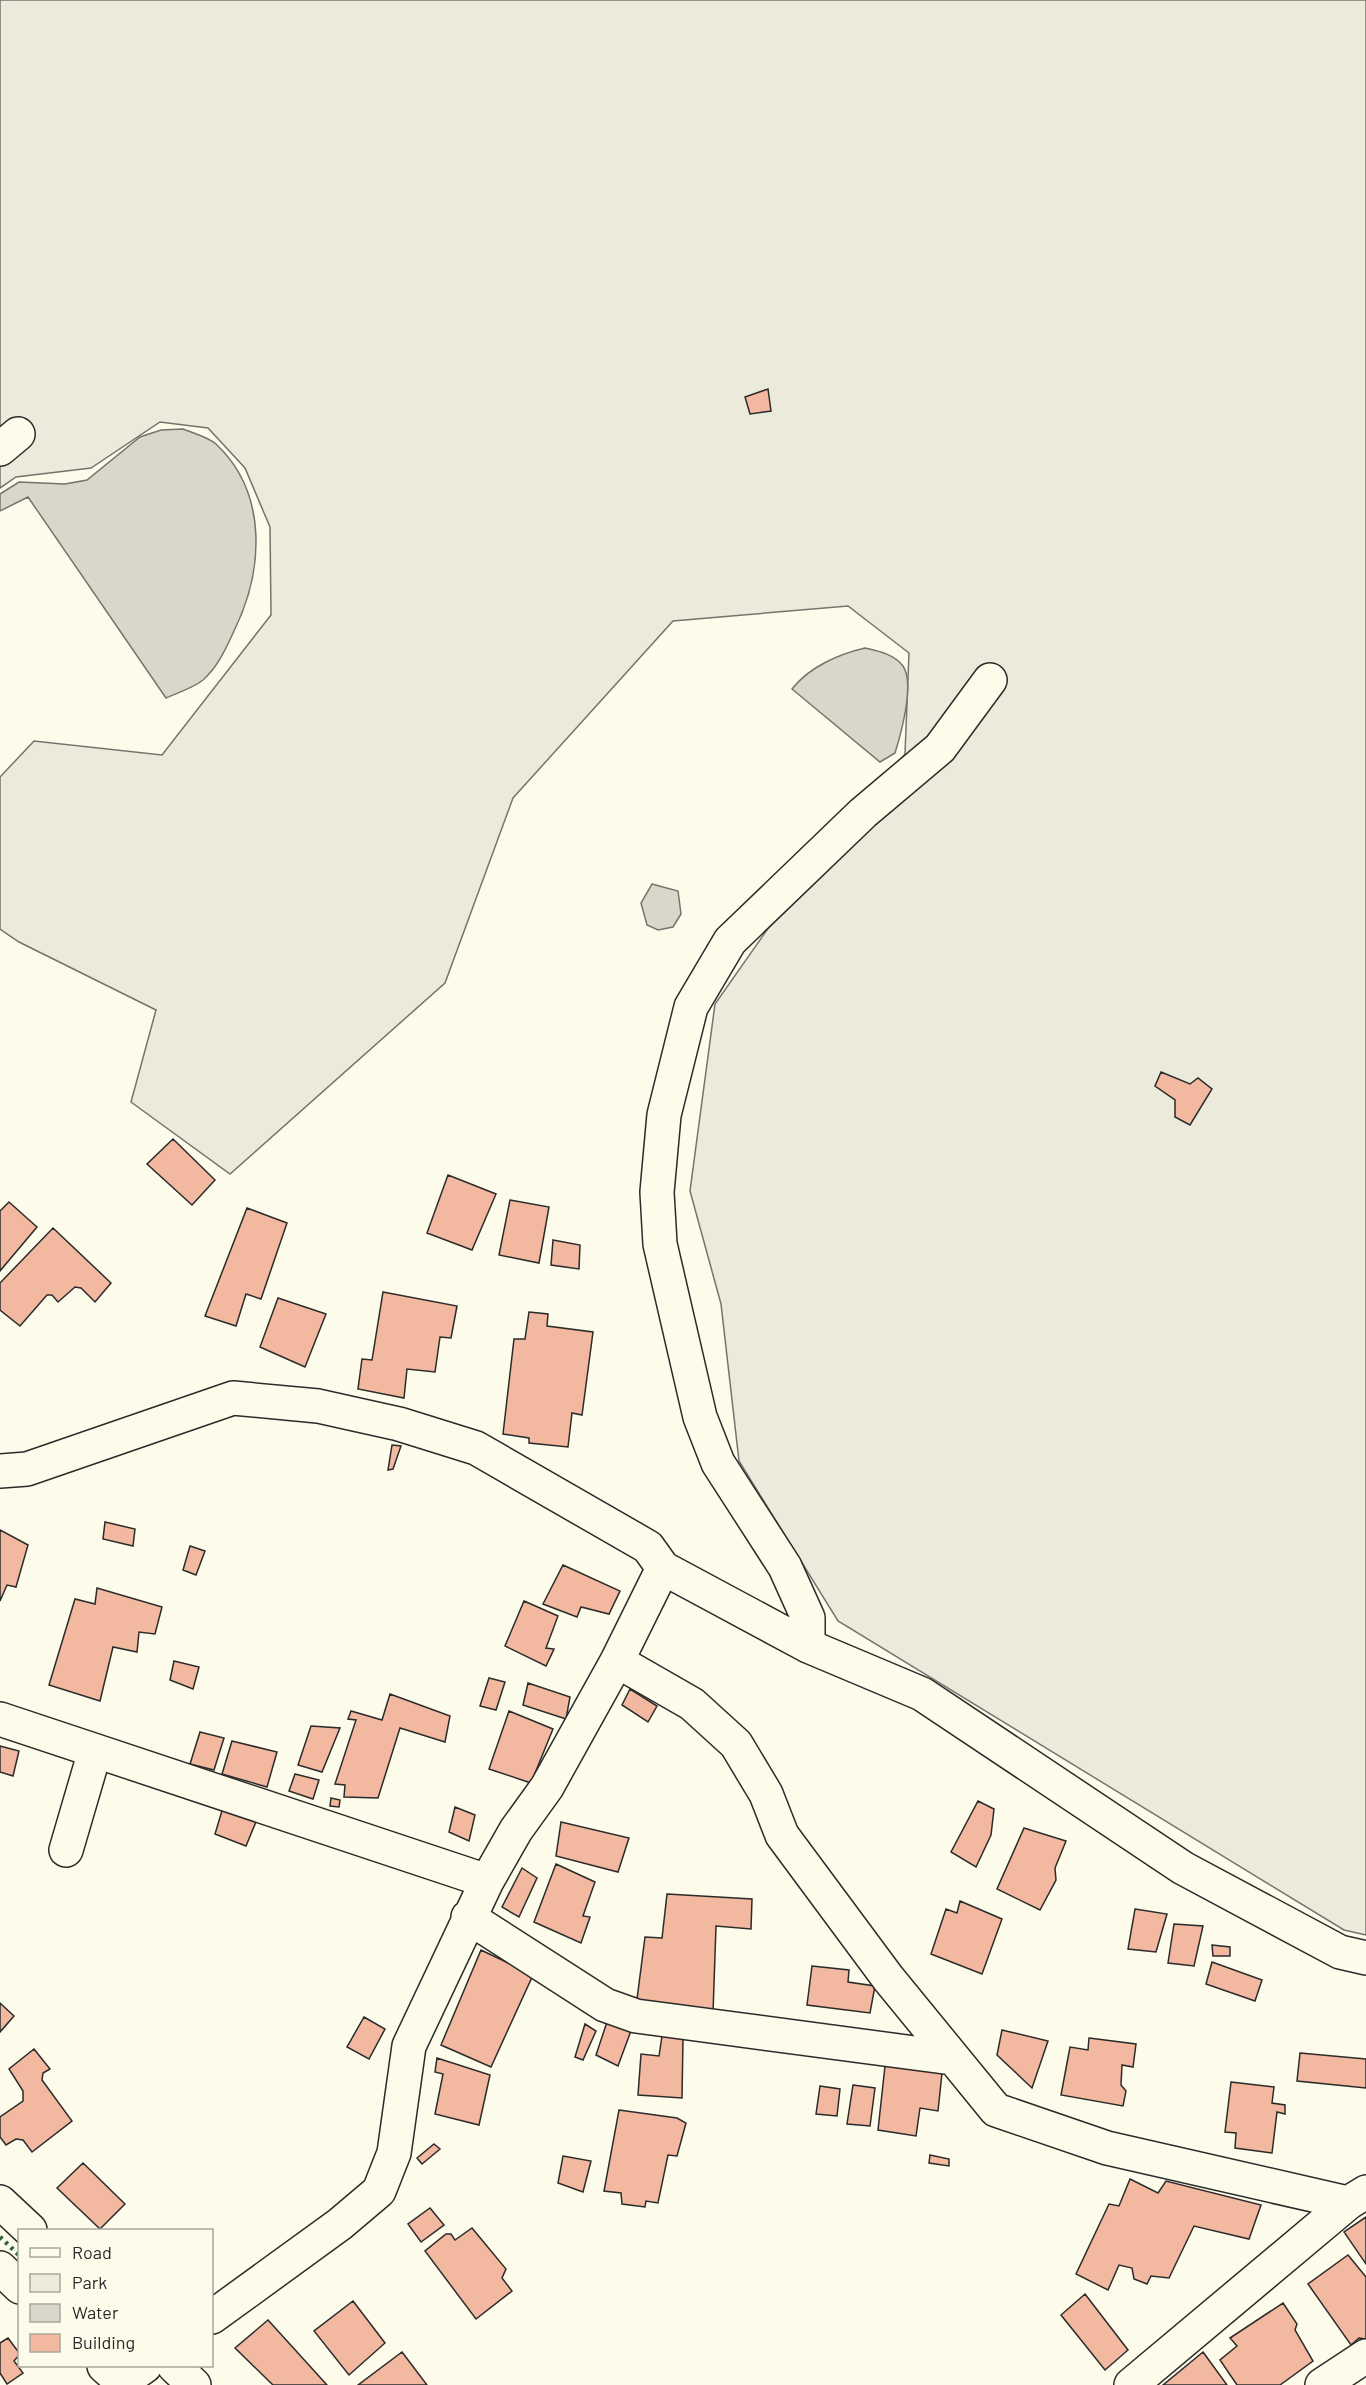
<svg xmlns="http://www.w3.org/2000/svg" width="1366" height="2385" viewBox="0 0 1366 2385" font-family="Barlow,sans-serif">
  <rect width="100%" height="100%" fill="#fdfbea"/>
  <path fill="#ecebdb" stroke="#74746e" stroke-width="1.5" d="M0,0H1366V1935L1344,1930L838,1621L739,1461L721,1304L690,1191L715,1004L788,900L905,754L909,653L848,606L673,621L513,798L445,983L230,1174L131,1102L156,1010L19,942L0,929V777L34,741L162,755L271,615L270,527L245,468L208,428L160,422L91,468L16,477L0,488Z"/>
  <path fill="#d8d7c9" stroke="#74746e" stroke-width="1.5" d="M183,429C193,433 208,437 216,444C268,493 264,570 234,631C226,648 218,667 203,680C193,688 177,693 166,698L28,497L0,511V494L19,482L65,484L87,480L140,437L161,430Z
    M865,648C878,651 894,654 903,666C915,683 901,734 895,753L880,762L792,689C809,667 839,654 865,648Z
    M652,884L678,891L681,914L673,927L658,930L647,925L641,903Z"/>
  <path fill="#f2b8a0" stroke="#2b2b2b" stroke-width="1.5" d="M768,389L771,411L750,414L745,397Z
    M1161,1072L1190,1084L1198,1078L1212,1089L1190,1125L1175,1117V1100L1155,1086Z
    M173,1139L215,1180L192,1205L147,1164Z
    M448,1175L496,1194L472,1250L427,1233Z
    M510,1200L549,1207L539,1263L499,1255Z
    M9,1202L37,1227L0,1271V1211Z
    M247,1208L287,1223L261,1299L246,1294L236,1326L205,1316Z
    M53,1228L111,1283L95,1302L81,1288L75,1287L58,1302L52,1295H47L20,1326L0,1310V1283Z
    M553,1240L580,1245L579,1269L551,1265Z
    M383,1292L457,1306L451,1338L440,1337L435,1372L407,1369L404,1398L358,1389L362,1359L372,1360Z
    M278,1298L326,1314L305,1367L260,1347Z
    M529,1312L548,1314L547,1326L593,1332L582,1415L572,1413L568,1447L529,1443V1438L503,1434L514,1339H525Z
    M392,1445L401,1446L393,1469L388,1470Z
    M105,1522L135,1529L133,1546L103,1539Z
    M0,1530L28,1545L16,1587L7,1585L0,1601Z
    M190,1546L205,1551L196,1575L183,1570Z
    M563,1565L620,1591L609,1614L581,1607L577,1617L543,1604Z
    M97,1588L162,1607L155,1634L139,1632L137,1652L113,1647L100,1701L49,1685L75,1599L95,1604Z
    M524,1601L558,1616L546,1648L554,1649L546,1666L505,1646Z
    M174,1661L199,1667L193,1689L170,1680Z
    M489,1678L505,1682L496,1710L480,1706Z
    M528,1683L570,1697L566,1719L523,1705Z
    M630,1689L657,1706L648,1722L622,1705Z
    M390,1694L450,1716L445,1742L400,1728L378,1798L344,1797L345,1785L335,1784L356,1720L348,1719L351,1711L382,1720Z
    M509,1711L553,1729L531,1783L489,1769Z
    M311,1726L340,1728L322,1772L298,1765Z
    M200,1732L224,1738L214,1770L190,1764Z
    M232,1741L277,1752L267,1787L222,1774Z
    M0,1746L19,1751L13,1776L0,1772Z
    M295,1774L319,1780L313,1799L289,1791Z
    M331,1798L340,1800L339,1807L330,1806Z
    M978,1801L994,1809L991,1835L976,1867L951,1852Z
    M224,1804L258,1817L246,1846L215,1834Z
    M455,1807L475,1815L469,1841L449,1832Z
    M561,1822L629,1838L618,1872L556,1856Z
    M1024,1828L1066,1841L1055,1868L1056,1880L1040,1910L997,1889Z
    M556,1864L595,1882L583,1916L590,1917L581,1943L534,1922Z
    M522,1868L537,1878L519,1917L502,1907Z
    M667,1894L752,1899L751,1929L716,1926L713,2013L636,2007L645,1937L662,1938Z
    M960,1901L1002,1919L982,1974L931,1954L946,1909L957,1913Z
    M1135,1909L1167,1914L1156,1952L1128,1949Z
    M1174,1924L1203,1926L1194,1966L1168,1963Z
    M1212,1945L1230,1947V1956H1213Z
    M481,1950L533,1975L491,2067L441,2045Z
    M1212,1962L1262,1980L1255,2001L1206,1984Z
    M812,1966L849,1970L848,1982L875,1986L870,2013L807,2005Z
    M0,2003L14,2016L0,2032Z
    M364,2017L385,2029L369,2059L347,2047Z
    M608,2019L632,2028L618,2066L596,2055Z
    M585,2024L596,2031L583,2060L575,2057Z
    M1002,2030L1048,2041L1032,2088L997,2055Z
    M662,2036L683,2039L682,2098L638,2095L641,2054L659,2056Z
    M1089,2038L1136,2044L1133,2067L1122,2065L1121,2085L1126,2091L1123,2106L1061,2095L1070,2047L1088,2050Z
    M34,2049L50,2069L43,2073L42,2080L72,2121L32,2152L23,2140L16,2139L6,2145L0,2137V2117L23,2101V2091L9,2069Z
    M1300,2053L1366,2059V2088L1297,2081Z
    M437,2058L490,2075L479,2125L435,2114L443,2074L435,2072Z
    M885,2066L942,2073L938,2111L920,2108L916,2136L878,2130Z
    M1231,2082L1274,2087L1272,2103L1285,2105V2114L1277,2112L1272,2153L1235,2148L1236,2133L1225,2132Z
    M853,2085L875,2088L870,2126L847,2124Z
    M820,2086L840,2089L837,2116L816,2114Z
    M619,2110L677,2118L686,2123L677,2156L668,2155L658,2203L646,2201L645,2207L622,2204L621,2193L604,2191Z
    M434,2144L440,2149L422,2164L417,2158Z
    M930,2155L949,2159V2166L929,2163Z
    M563,2156L591,2161L583,2192L558,2183Z
    M83,2163L125,2204L100,2229L57,2188Z
    M1130,2179L1158,2193L1166,2181L1261,2205L1249,2239L1194,2226L1169,2278L1151,2276L1147,2284L1134,2279L1132,2268L1119,2265L1108,2290L1076,2274L1109,2204L1119,2206Z
    M430,2208L444,2225L421,2242L408,2224Z
    M1366,2217V2264L1344,2232Z
    M472,2228L506,2269L502,2278L512,2291L476,2319L425,2251L446,2234H451L455,2240Z
    M1348,2255L1366,2277V2339L1359,2338L1351,2345L1308,2284Z
    M1085,2294L1128,2350L1105,2370L1061,2315Z
    M353,2301L385,2343L349,2375L314,2331Z
    M1283,2303L1297,2324L1295,2330L1313,2361L1280,2385H1237L1220,2360L1237,2346L1230,2338Z
    M268,2320L327,2385H273L235,2348Z
    M8,2338L20,2354L14,2361L23,2373L7,2384L0,2373V2343Z
    M402,2352L427,2385H358Z
    M1203,2352L1227,2385H1163Z"/>
  <g fill="none" stroke-linecap="round" stroke-linejoin="round">
    <defs>
      <path id="minor" d="M0,449L18,434
        M0,1471L27,1469L233,1398L318,1406L399,1424L476,1448L648,1547L663,1568L808,1646L922,1694L1183,1868L1340,1952L1366,1958
        M808,1646V1618L785,1567L718,1463L700,1417L660,1244L657,1192L664,1115L691,1007L730,941L863,813L940,748L990,680
        M617,1661L692,1704L736,1744L766,1794L782,1835L888,1978L996,2110L1107,2148L1348,2203L1366,2192
        M0,1719L487,1881
        M66,1850L95,1751
        M468,1917L605,2005L636,2016L952,2058
        M212,2317L340,2224L379,2191L394,2153L409,2046L487,1881L516,1830L547,1787L617,1661L663,1568
        M118,2385L145,2366
        M1131,2385L1348,2203
        M1322,2385L1366,2356"/>
      <path id="primary" d="M0,2202L30,2230
        M0,2268L20,2287
        M104,2366L125,2385
        M174,2366L194,2385"/>
    </defs>
    <use href="#minor" stroke="#2b2b2b" stroke-width="36"/>
    <use href="#primary" stroke="#2b2b2b" stroke-width="36"/>
    <use href="#minor" stroke="#fdfbea" stroke-width="33"/>
    <use href="#primary" stroke="#fdfbea" stroke-width="33"/>
    <path stroke="#34623c" stroke-width="4.5" stroke-dasharray="3 4.5" stroke-linecap="butt" d="M0,2237L20,2256"/>
  </g>
  <rect x="18" y="2229" width="195" height="138" fill="#fdfbea" stroke="#a9a89e" stroke-width="1.5"/>
  <rect x="30" y="2248" width="30" height="9" fill="#fdfbea" stroke="#a9a89e" stroke-width="1.5"/>
  <text x="72" y="2259" font-size="18" fill="#2b2b2b">Road</text>
  <rect x="30" y="2274" width="30" height="18" fill="#ecebdb" stroke="#a9a89e" stroke-width="1.5"/>
  <text x="72" y="2289" font-size="18" fill="#2b2b2b">Park</text>
  <rect x="30" y="2304" width="30" height="18" fill="#d8d7c9" stroke="#a9a89e" stroke-width="1.5"/>
  <text x="72" y="2319" font-size="18" fill="#2b2b2b">Water</text>
  <rect x="30" y="2334" width="30" height="18" fill="#f2b8a0" stroke="#a9a89e" stroke-width="1.5"/>
  <text x="72" y="2349" font-size="18" fill="#2b2b2b">Building</text>
</svg>
